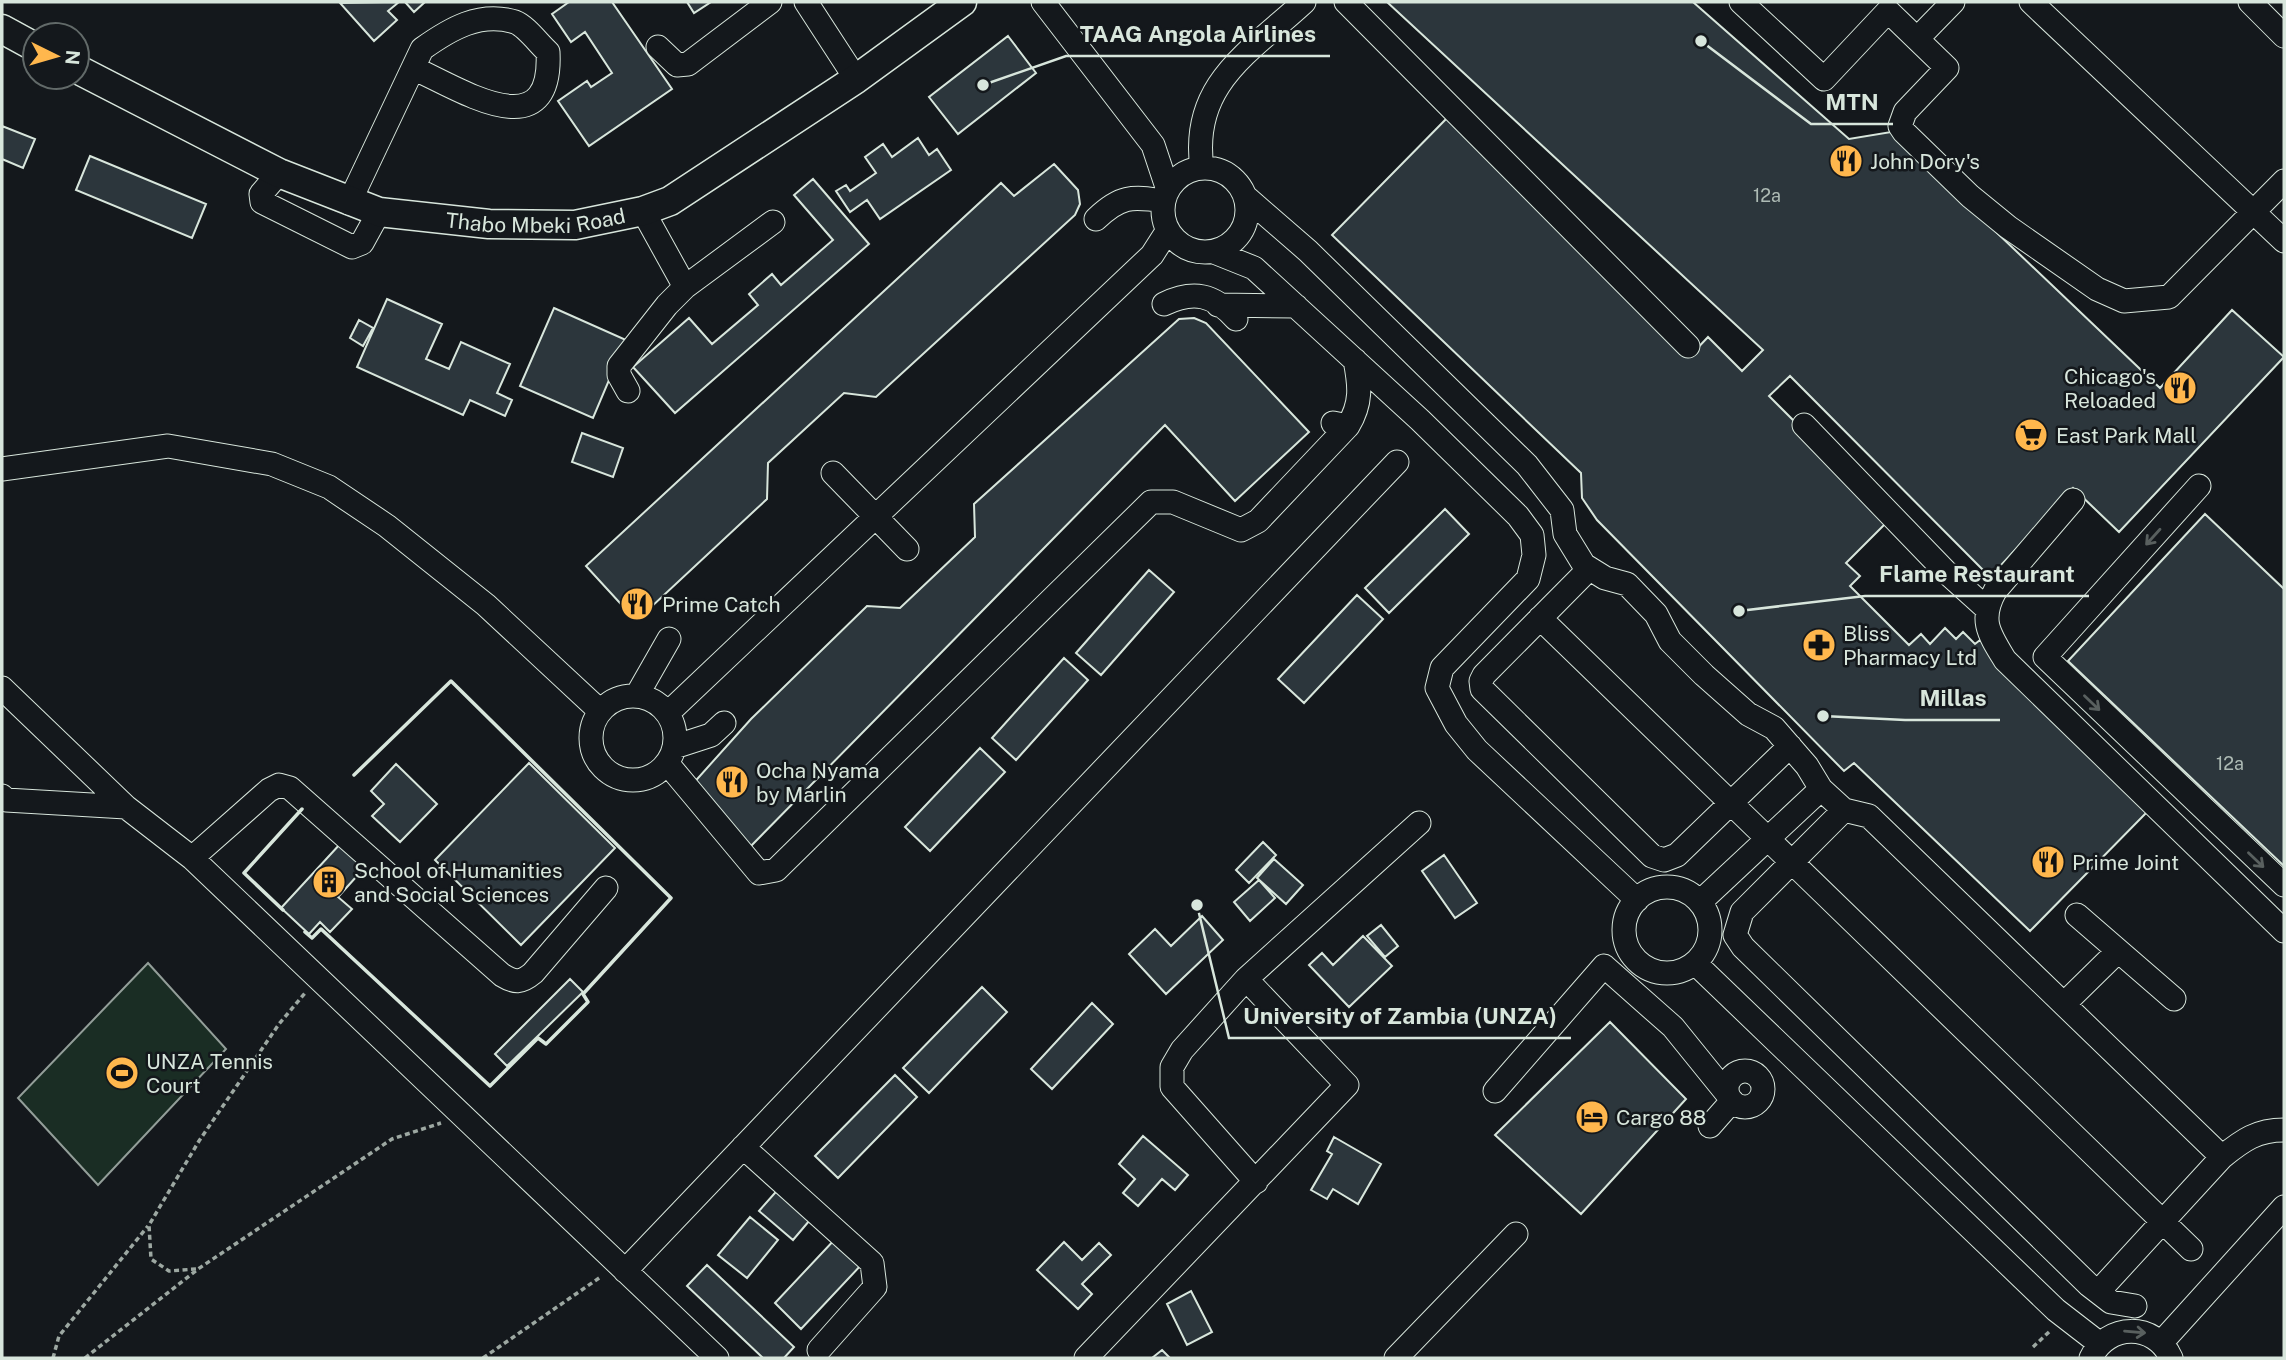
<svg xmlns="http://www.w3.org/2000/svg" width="2286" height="1360" viewBox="0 0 2286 1360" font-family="'Public Sans',sans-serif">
  <rect width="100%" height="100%" fill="#14181c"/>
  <path fill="#1a2d24" stroke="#939e99" stroke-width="2" d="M148,963L226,1049L98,1185L18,1098Z"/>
  <path fill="#2c363c" stroke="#d8e6dc" stroke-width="2" d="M399,2L388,11L397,20L374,41L340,3Z
    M405,2H425L414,12Z
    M569,2H612L672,89L589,146L558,101L587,81L591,87L612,73L585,32L571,42L552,14Z
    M687,2H711L694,13Z
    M1387,2H1693L1849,139L1891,132L2160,388L2232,310L2284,357L2119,532L2073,488L1990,577L1790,376L1769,396L1891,518L1846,563L1860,576L1850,586L1909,645L1921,634L1930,644L1945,628L1956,639L1963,632L1975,644L1980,640L2149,810L2030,931L1854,763L1844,771L1597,520L1582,498L1581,473L1332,235L1450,115L1691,355L1708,337L1742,371L1763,350Z
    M1008,36L1036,73L958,134L929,97Z
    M2,126L35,139L23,168L2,159Z
    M918,138L929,155L937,149L951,170L880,219L867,200L850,212L836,191L846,185L850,191L876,173L865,157L883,144L892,157Z
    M90,156L206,204L192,238L76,190Z
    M1054,164L1078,190L1080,204L1075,215L876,397L844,393L768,463L767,499L649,609L641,614H630L586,566L1001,183L1014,196Z
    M813,179L869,244L675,413L633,367L689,318L712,344L758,305L749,294L772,274L781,285L833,240L794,195Z
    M387,299L442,324L426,359L449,369L461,342L510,364L497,393L512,400L505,416L470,400L463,415L357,367Z
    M554,308L626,340L593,418L520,386Z
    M1194,318L1206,323L1309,432L1235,501L1165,425L748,849L690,787L751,719L867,606L900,608L975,537L974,504L1179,319Z
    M359,320L373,328L363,346L350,338Z
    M582,433L623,448L613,477L572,462Z
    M1445,509L1469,534L1389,613L1365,588Z
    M2205,514L2284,589V866L2068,661Z
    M1149,570L1174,592L1101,675L1076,653Z
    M1357,595L1383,619L1304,703L1278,679Z
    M1064,658L1088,680L1016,760L992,738Z
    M980,748L1005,772L930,851L905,827Z
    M529,763L615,848L521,945L435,860Z
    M396,764L437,804L400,842L372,816L384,804L371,791Z
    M1263,842L1276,855L1249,883L1236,870Z
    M341,843L366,866L338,897L352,909L330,932L320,922L309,934L281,908Z
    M1444,855L1477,903L1455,918L1422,871Z
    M1274,859L1303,885L1286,904L1257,878Z
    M1259,880L1275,898L1250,921L1234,902Z
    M1202,916L1223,940L1166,994L1129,954L1155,929L1171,946Z
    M1381,925L1398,946L1385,957L1367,936Z
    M1363,936L1392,966L1349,1007L1309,965L1322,953L1333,965Z
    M570,979L583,992L507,1066L495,1054Z
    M982,987L1007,1012L929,1093L903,1068Z
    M1092,1003L1113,1024L1052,1089L1031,1069Z
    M1610,1022L1686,1099L1581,1214L1495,1135Z
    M895,1075L917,1097L838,1178L815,1156Z
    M1143,1136L1188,1175L1175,1190L1162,1179L1138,1206L1123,1193L1135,1179L1119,1164Z
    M1334,1137L1381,1164L1358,1204L1333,1189L1327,1199L1311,1190L1332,1154L1327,1151Z
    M782,1185L815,1214L793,1240L759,1211Z
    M750,1217L778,1240L747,1278L718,1255Z
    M837,1237L863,1263L801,1329L775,1303Z
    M1064,1242L1082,1260L1099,1243L1111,1255L1082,1284L1092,1294L1078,1309L1037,1270Z
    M707,1265L794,1347L784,1358H763L687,1286Z
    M1191,1291L1212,1332L1187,1345L1167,1304Z
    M1162,1350L1170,1358H1152Z"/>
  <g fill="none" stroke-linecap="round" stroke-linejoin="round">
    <defs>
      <path id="minor" d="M806,2L856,79
        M1043,2L1153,145L1168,190
        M1346,2L1688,346
        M1741,2L1824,79L1888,11L1947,68L1905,112L1900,126L1904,132L1970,196L2008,227L2097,289L2124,301L2169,297L2284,181
        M2031,2L2284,241
        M2250,2L2284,36
        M1917,39L1953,2
        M658,47L677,65L688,64L770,2
        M1163 210a42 42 0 1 1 84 0a42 42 0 1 1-84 0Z
        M1202,168C1190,84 1250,52 1304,2
        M279,173L261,194L262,202L352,247L362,243L379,212
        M1247,198L1308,251L1527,465L1562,510L1565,534L1584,565L1605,578L1627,584L1656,614L1670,641L1704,675L1748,714L1774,728L1807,766L1821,789L1844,810L1869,816L2222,1157C2243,1140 2257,1130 2284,1130
        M349,203L422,49C450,29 480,11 515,22C526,26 539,44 548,52C553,151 460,89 413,68
        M1096,219C1120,196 1131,196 1164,201
        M1214,252L1254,268L1420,420L1518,516L1532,535L1534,555L1528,579L1442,668L1437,688L1456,724L1477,750L1637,900
        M685,287L773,222
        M1164,304C1193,290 1214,294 1236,319
        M1218,305L1296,306
        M628,391L619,375V366L667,305L685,287L643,211
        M1333,423L1348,426C1362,403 1360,386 1355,360
        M1804,425L1945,571L1986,608
        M2,469L168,446L272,464L329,487L387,526L486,605L600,711
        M833,473L907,549
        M2199,486L2045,657L2284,885
        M2073,500L1995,591C1979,620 1989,634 2005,660L2284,931
        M1589,569L1484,675L1481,681L1482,689L1652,856L1664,860L1677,855L1790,746
        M1540,618L2191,1249
        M2,688L126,807
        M637,695L669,639
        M591 738a42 42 0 1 1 84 0a42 42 0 1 1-84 0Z
        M668,713L1152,255L1168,230
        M674,747L711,735L724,723
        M667,763L759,873L776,870L1151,502H1173L1241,530L1258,521L1348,426
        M2,796L6,800L126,807L192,858L717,1358
        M1844,810L1742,912L1735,935L1743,947L2089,1285L2111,1302L2135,1306
        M192,858L269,790L279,785L290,788L502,975C515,983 521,983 533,973L606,888
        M1624 930a43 43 0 1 1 86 0a43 43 0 1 1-86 0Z
        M1700,902L1821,789
        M2077,915L2174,999
        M1695,963L2056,1310L2100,1344
        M2064,1004L2118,951
        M1727 1089a18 18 0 1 1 36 0a18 18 0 1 1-36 0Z
        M1495,1091L1604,966L1673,1027L1728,1095
        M1710,1126L1732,1101
        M743,1147L872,1263L875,1287L819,1350
        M1256,1182L1172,1087V1067L1182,1050L1246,979L1419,823
        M625,1271L1397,462
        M2098,1292L2222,1157
        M2161,1343L2284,1207
        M1086,1358L1347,1085L1246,979
        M1396,1358L1516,1234
        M2091,1358C2107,1323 2155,1322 2171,1358"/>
      <g id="major">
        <path d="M2,29L35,47"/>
        <path id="s1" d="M77,69L279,173L379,212L489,224L575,225L643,211L670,201L856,79L962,2"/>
      </g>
    </defs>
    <use href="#minor" stroke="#d8e6dc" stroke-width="25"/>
    <use href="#major" stroke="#d8e6dc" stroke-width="31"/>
    <path stroke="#9da8a2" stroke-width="3.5" stroke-dasharray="5 3.5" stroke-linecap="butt" d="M196,1269L169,1271L151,1259L149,1225L199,1141L279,1024L305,993
      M2033,1347L2050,1331
      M53,1358L59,1336L148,1226
      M85,1358L198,1269L392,1139L441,1123
      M483,1358L602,1276"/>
    <use href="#minor" stroke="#14181c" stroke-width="23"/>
    <use href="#major" stroke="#14181c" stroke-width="28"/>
    <path stroke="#d8e6dc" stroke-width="3.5" d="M283,910L244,873L302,809
      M305,932L312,938L321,929L490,1086L538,1038L546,1044L588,1002L583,994L671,898L451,681L354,775"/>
  </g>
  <defs><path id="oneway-shaft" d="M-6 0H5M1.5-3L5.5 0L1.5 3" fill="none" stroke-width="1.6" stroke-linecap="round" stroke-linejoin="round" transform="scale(1.75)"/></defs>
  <g stroke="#59605f">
    <use href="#oneway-shaft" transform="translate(2153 537) rotate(132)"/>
    <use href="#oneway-shaft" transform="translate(2092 703) rotate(44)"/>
    <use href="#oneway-shaft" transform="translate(2256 860) rotate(44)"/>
    <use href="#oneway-shaft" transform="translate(2135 1332) rotate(5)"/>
  </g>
  <defs>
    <symbol id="restaurant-disc" viewBox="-11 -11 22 22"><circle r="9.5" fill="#ffb74d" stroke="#14181c"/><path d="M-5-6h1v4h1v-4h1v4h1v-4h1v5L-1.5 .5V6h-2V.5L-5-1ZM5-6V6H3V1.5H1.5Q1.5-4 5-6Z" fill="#111"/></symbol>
    <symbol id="supermarket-disc" viewBox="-11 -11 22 22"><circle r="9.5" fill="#ffb74d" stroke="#14181c"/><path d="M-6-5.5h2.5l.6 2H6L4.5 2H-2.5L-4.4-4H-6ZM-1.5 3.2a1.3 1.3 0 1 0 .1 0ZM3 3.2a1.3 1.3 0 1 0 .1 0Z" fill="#111"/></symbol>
    <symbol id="pharmacy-disc" viewBox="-11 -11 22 22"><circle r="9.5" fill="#ffb74d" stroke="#14181c"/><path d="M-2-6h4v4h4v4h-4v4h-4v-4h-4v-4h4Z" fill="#111"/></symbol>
    <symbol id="building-disc" viewBox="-11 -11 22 22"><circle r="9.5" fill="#ffb74d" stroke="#14181c"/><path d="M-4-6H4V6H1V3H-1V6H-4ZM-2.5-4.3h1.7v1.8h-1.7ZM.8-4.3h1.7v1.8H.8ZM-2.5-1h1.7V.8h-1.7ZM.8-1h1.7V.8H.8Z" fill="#111"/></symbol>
    <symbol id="stadium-disc" viewBox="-11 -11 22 22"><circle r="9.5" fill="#ffb74d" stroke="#14181c"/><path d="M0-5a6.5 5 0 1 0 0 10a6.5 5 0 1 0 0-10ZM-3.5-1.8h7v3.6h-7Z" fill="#111"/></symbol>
    <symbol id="hotel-disc" viewBox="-11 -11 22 22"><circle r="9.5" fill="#ffb74d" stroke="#14181c"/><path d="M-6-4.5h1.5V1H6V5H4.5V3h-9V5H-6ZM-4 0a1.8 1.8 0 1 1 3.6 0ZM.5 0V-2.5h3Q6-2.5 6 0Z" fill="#111"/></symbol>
  </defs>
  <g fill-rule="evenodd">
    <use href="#restaurant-disc" x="1827" y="142" width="38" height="38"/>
    <use href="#restaurant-disc" x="2161" y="369" width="38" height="38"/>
    <use href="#supermarket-disc" x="2012" y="416" width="38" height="38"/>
    <use href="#restaurant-disc" x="618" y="585" width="38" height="38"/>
    <use href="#pharmacy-disc" x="1800" y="626" width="38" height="38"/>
    <use href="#restaurant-disc" x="713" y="763" width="38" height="38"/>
    <use href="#restaurant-disc" x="2029" y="843" width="38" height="38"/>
    <use href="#building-disc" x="310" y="863" width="38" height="38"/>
    <use href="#stadium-disc" x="103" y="1054" width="38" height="38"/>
    <use href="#hotel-disc" x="1573" y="1098" width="38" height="38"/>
  </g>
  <g text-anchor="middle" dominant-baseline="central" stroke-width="5" stroke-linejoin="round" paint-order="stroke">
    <g font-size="18" fill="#adbab4">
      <text x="1767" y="195">12a</text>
      <text x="2230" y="763">12a</text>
    </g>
    <g font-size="21" fill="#d8e6dc" stroke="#14181c" text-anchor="start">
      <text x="1870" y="161">John Dory's</text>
      <text x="2156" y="376" text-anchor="end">Chicago's<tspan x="2156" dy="24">Reloaded</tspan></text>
      <text x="2056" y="435">East Park Mall</text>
      <text x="662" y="604">Prime Catch</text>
      <text x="1843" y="633">Bliss<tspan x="1843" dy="24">Pharmacy Ltd</tspan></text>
      <text x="756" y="770">Ocha Nyama<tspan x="756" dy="24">by Marlin</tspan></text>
      <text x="2072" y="862">Prime Joint</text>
      <text x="354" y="870">School of Humanities<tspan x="354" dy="24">and Social Sciences</tspan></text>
      <text x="146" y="1061">UNZA Tennis<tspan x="146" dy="24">Court</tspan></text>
      <text x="1616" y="1117">Cargo 88</text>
    </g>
    <g font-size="21" fill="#d8e6dc" stroke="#14181c">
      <text stroke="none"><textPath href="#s1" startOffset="492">Thabo Mbeki Road</textPath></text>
    </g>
  </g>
  <path fill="none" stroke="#d8e6dc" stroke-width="2.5" d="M983 85L1066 56H1330M1701 41L1811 124H1893M1739 611L1865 596H2089M1823 716L1905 720H2000M1197 905L1229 1038H1571"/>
  <g fill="#d8e6dc" stroke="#14181c" stroke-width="2.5">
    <circle cx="983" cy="85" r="7"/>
    <circle cx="1701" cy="41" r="7"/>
    <circle cx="1739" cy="611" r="7"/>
    <circle cx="1823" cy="716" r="7"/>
    <circle cx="1197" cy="905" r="7"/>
  </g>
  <g font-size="23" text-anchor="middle" font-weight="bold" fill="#d8e6dc" stroke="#14181c" stroke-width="5" stroke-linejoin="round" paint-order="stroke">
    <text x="1198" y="42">TAAG Angola Airlines</text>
    <text x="1852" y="110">MTN</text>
    <text x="1977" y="582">Flame Restaurant</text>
    <text x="1953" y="706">Millas</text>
    <text x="1400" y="1024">University of Zambia (UNZA)</text>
  </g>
  <rect width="2286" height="1360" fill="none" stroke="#d8e6dc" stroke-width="7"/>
  <g transform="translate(56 56) rotate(95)"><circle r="33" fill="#14181c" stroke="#626a69" stroke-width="2"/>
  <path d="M0-5L12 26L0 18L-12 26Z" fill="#ffb74d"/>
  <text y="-10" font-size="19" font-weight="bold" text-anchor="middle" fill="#d8e6dc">N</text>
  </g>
</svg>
